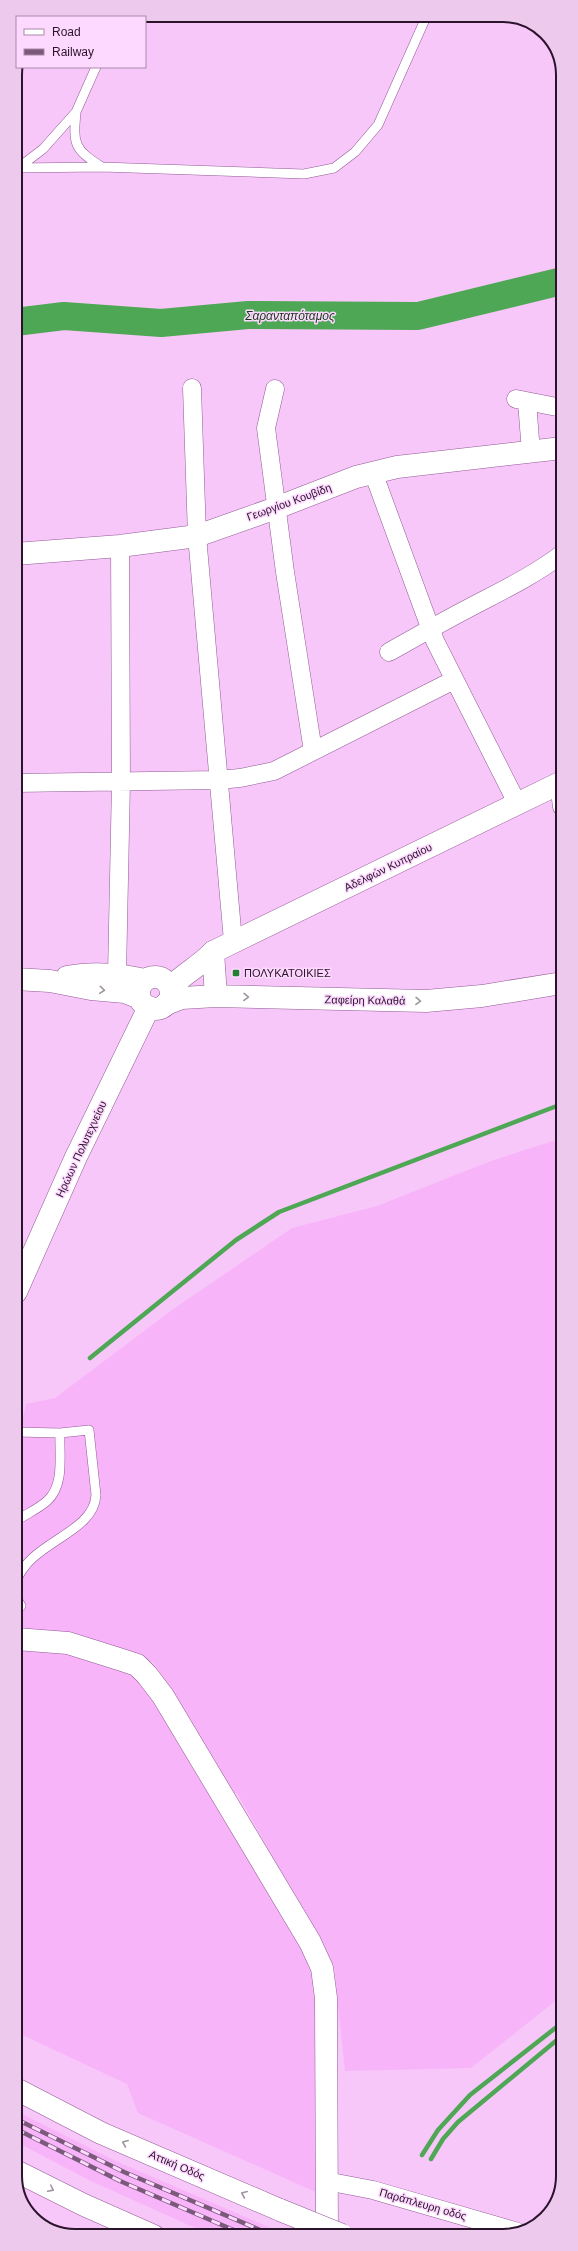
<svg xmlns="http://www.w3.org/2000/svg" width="578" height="2251" viewBox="0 0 578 2251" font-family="Arial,sans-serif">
  <rect width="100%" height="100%" fill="#f8c7f9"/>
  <path fill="#f7b4f9" d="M562,1138L563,1995L471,2068L345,2071L334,1967L237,1793L228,1794L154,1663L76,1634L16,1630V1447L26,1404L55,1398L172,1310L292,1228L377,1206L491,1161Z
    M16,1647L57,1649L121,1667L143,1684L312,1964L321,1997L318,2193L138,2113L127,2084L16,2032Z
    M16,2111L118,2162L287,2235L213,2236L91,2181L16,2142Z"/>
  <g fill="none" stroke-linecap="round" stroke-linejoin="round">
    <path stroke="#4da754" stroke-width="4.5" d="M90,1358L236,1240L279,1212L562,1104
      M422,2155L438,2130L470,2095L563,2022
      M431,2159L443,2139L458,2122L563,2035"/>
    <path stroke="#4da754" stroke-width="28" d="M15,322L64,316L161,323L248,315L418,316L562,281"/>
    <defs>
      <path id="service" d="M119,17L120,15
        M76,112C73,145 74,149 102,167
        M15,168L102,167L304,174L334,168L355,152L378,125L427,15
        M18,168L43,149L76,112L96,67
        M16,1432L60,1433L89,1430L96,1495C94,1534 30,1541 16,1582
        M16,1521C26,1514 38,1509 47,1501C65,1485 59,1455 60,1433
        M16,1597L21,1606"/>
      <path id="minor" d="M192,388L197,536L233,941
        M275,389L266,428L285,572L313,751
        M516,399L562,408
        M527,402L531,452
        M373,472L435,641L518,805
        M389,652C416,637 442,622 469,608C501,591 533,576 562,554
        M15,783L218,780L240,778L274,771L454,680
        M559,783L562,807
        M117,975L121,782L120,546
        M326,2181L373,2190L518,2232"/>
      <path id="tertiary" d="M15,554L120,546L197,536L276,508L356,477L397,467L562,448
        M213,952L216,996
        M166,1004L182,998L216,996L426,1001L482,996L562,983
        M16,1639L68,1643L122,1660L137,1665L147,1675L163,1696L310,1942L322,1968L326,1998L327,2235"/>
      <path id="secondary" d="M67,977C92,972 119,974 145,980
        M139 993a16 16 0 1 1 32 0a16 16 0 1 1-32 0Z
        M15,979L50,981L91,989L125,992L140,998
        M170,988C183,974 200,966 213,952L562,782
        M16,1292L76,1157L149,1007"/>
      <path id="motorway" d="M16,2089L101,2133L280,2210
        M16,2171L84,2205L154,2236"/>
    </defs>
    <use href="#service" stroke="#915a94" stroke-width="10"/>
    <use href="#minor" stroke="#915a94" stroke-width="19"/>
    <use href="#tertiary" stroke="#915a94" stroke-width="23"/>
    <use href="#secondary" stroke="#915a94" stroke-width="23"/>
    <use href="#motorway" stroke="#915a94" stroke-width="23"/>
    <use href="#service" stroke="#fff" stroke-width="9"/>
    <use href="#minor" stroke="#fff" stroke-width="18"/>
    <use href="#tertiary" stroke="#fff" stroke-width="22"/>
    <use href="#secondary" stroke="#fff" stroke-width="22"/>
    <use href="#motorway" stroke="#fff" stroke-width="22"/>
    <defs>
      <path id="rail" d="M16,2119L124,2172L272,2235
        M16,2129L120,2181L245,2235"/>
    </defs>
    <use href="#rail" stroke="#7a597b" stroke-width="4.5"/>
    <use href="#rail" stroke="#fed9ff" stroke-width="3" stroke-dasharray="9" stroke-linecap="butt"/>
    <defs>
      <path id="motorway-bridge" d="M280,2210L342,2235"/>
    </defs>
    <use href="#motorway-bridge" stroke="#915a94" stroke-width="23" stroke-linecap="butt"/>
    <use href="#motorway-bridge" stroke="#fff" stroke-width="22"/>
  </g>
  <defs><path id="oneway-chevron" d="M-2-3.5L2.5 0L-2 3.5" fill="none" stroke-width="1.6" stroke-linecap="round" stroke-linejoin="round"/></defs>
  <g stroke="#9f95a0">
    <use href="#oneway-chevron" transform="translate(102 990) rotate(5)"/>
    <use href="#oneway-chevron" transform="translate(246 997) rotate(1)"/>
    <use href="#oneway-chevron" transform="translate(418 1001) rotate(1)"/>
    <use href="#oneway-chevron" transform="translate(125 2143) rotate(-157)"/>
    <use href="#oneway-chevron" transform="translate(51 2189) rotate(26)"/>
    <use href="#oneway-chevron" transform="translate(244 2194) rotate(-157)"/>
  </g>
  <rect fill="#248030" stroke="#fed9ff" stroke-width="1.5" x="232" y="969" width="8" height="8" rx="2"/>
  <g text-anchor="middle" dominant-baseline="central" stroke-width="3" stroke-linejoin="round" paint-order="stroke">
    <g font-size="11" fill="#2a132b" stroke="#fed9ff">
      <text transform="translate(289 502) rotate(-20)">Γεωργίου Κουβίδη</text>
      <text transform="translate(388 867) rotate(-26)">Αδελφών Κυπραίου</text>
      <text transform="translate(365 1000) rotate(1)">Ζαφείρη Καλαθά</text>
      <text transform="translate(81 1149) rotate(-65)">Ηρώων Πολυτεχνείου</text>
      <text transform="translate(177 2165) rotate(23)">Αττική Οδός</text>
      <text transform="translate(423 2204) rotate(16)">Παράπλευρη οδός</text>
    </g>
    <g font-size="11" fill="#2a132b" stroke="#fed9ff" text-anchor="start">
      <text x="244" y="973">ΠΟΛΥΚΑΤΟΙΚΙΕΣ</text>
    </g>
    <g font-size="12" font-style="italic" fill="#153918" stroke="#fed9ff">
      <text x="290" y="316">Σαρανταπόταμος</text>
    </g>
  </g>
  <path d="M0 0H578V2251H0ZM75 22H503A53 53 0 0 1 556 75V2176A53 53 0 0 1 503 2229H75A53 53 0 0 1 22 2176V75A53 53 0 0 1 75 22Z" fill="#edc9ee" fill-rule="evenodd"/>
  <path fill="none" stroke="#2a132b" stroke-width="2" d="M75 22H503A53 53 0 0 1 556 75V2176A53 53 0 0 1 503 2229H75A53 53 0 0 1 22 2176V75A53 53 0 0 1 75 22Z"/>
  <rect x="16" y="16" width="130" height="52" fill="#fed9ff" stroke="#a98aaa"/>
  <rect x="24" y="29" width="20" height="6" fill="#ffffff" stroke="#a98aaa"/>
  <text x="52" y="36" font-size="12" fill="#2a132b">Road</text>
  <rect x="24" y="49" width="20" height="6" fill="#7a597b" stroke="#a98aaa"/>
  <text x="52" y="56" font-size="12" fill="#2a132b">Railway</text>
</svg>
